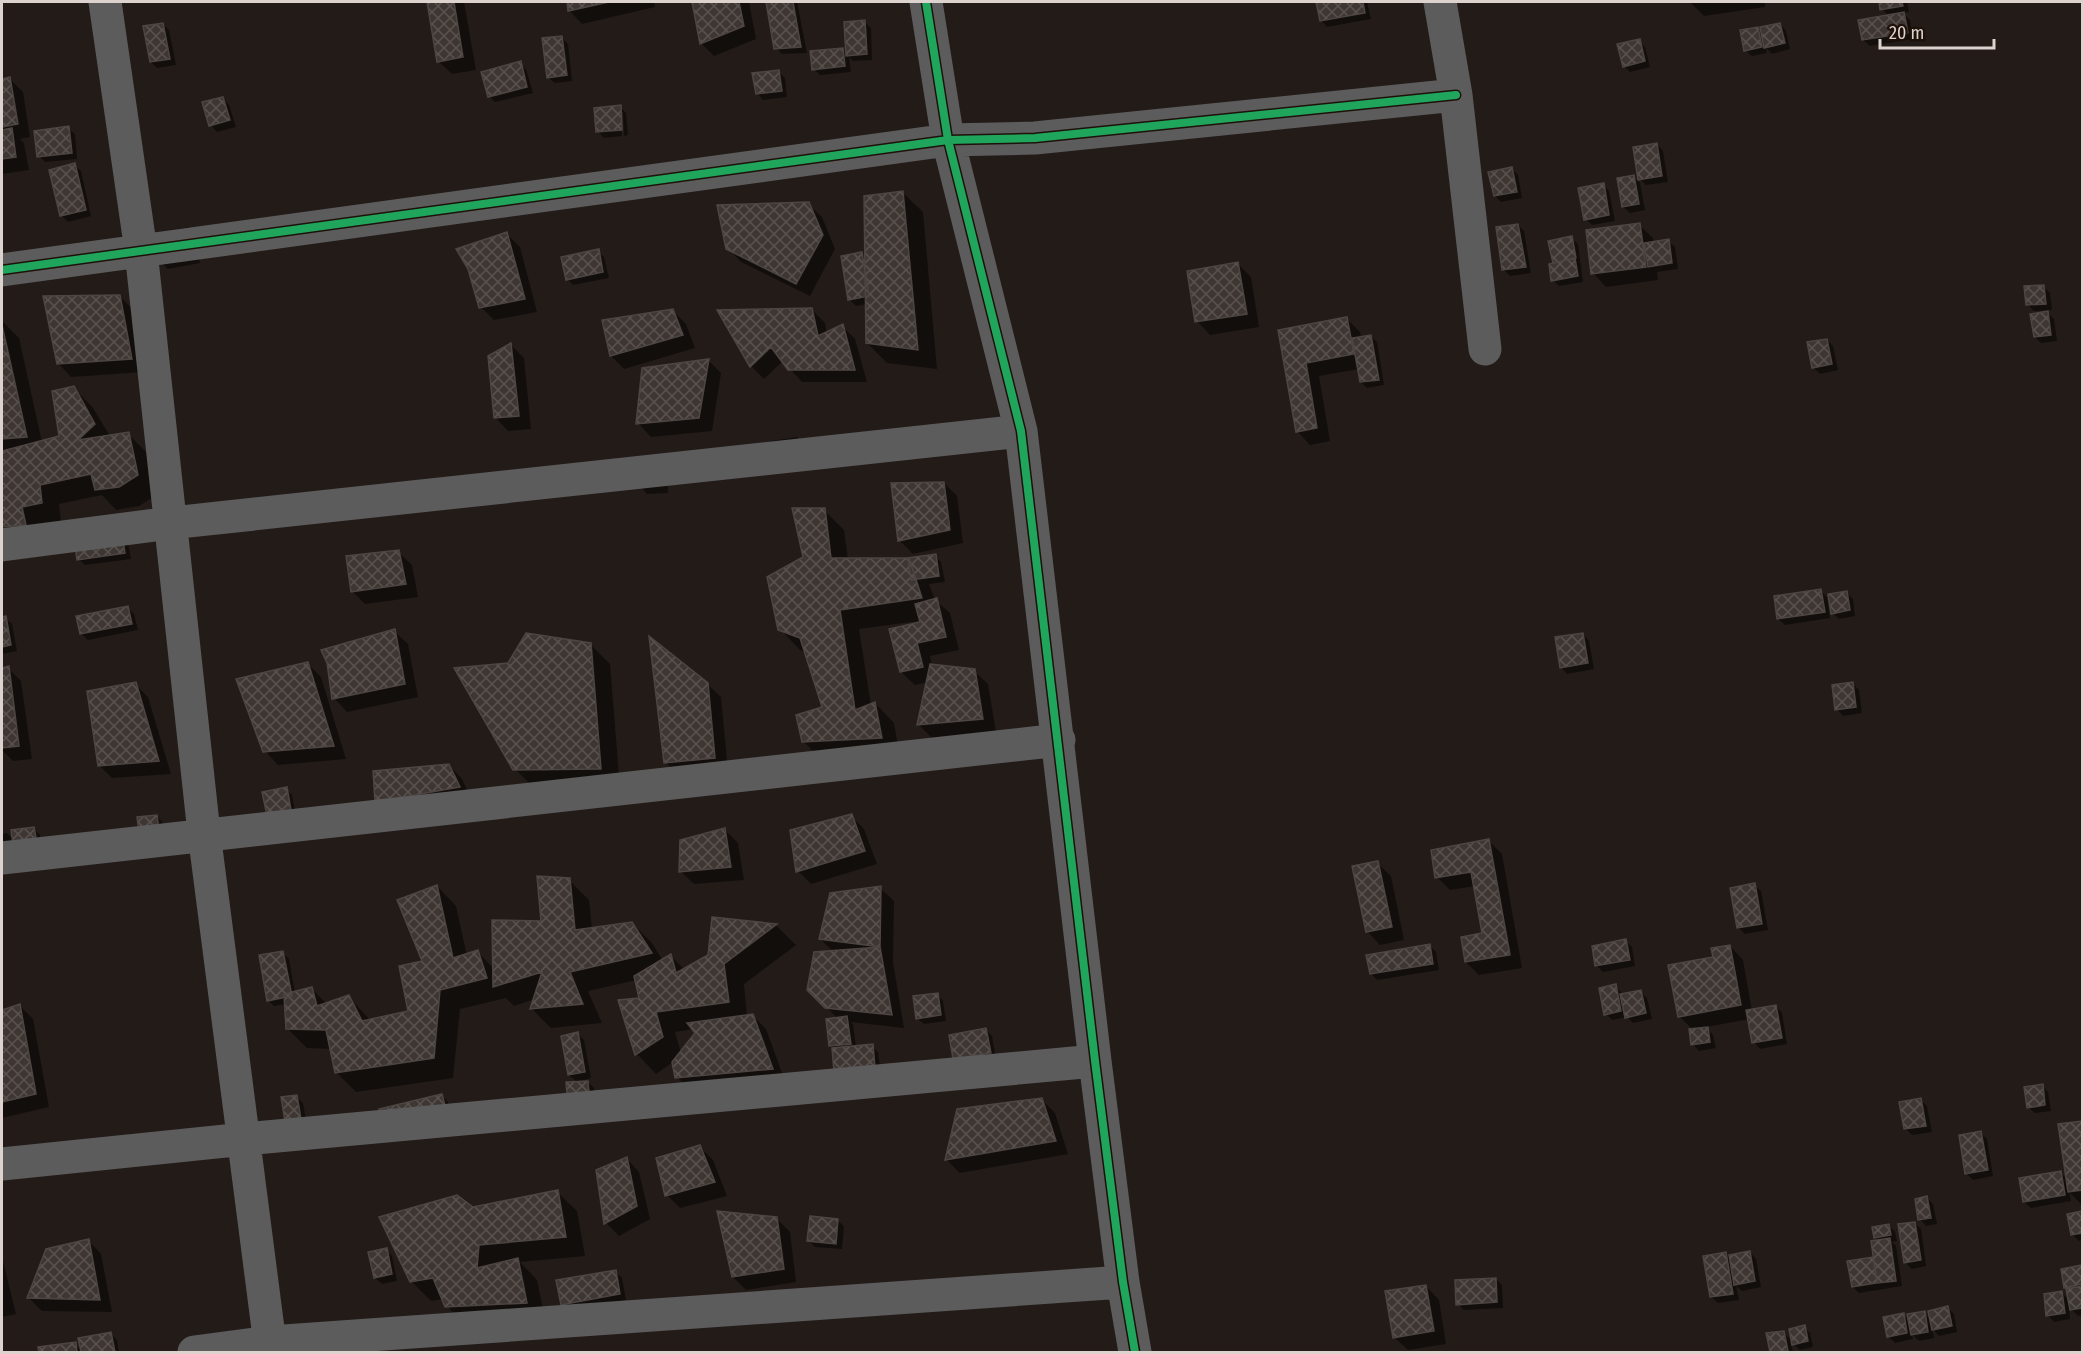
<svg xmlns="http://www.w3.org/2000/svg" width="2084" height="1354" viewBox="0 0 2084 1354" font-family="'Fira Sans Condensed',sans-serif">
  <defs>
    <pattern id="building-cross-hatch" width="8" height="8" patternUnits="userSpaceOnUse" patternTransform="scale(1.5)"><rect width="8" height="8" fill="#3d3633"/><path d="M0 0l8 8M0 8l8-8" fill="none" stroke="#59524f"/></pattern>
  </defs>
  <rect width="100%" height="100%" fill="#231b18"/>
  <path fill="#0007" fill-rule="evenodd" d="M428,2H464L476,70L452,74L438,61Z
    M569,2H654L655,7L582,24L569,10Z
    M694,2H749L756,39L714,56L701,43Z
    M767,2H797L807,53L782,54L776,48Z
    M1317,2H1367L1371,19L1327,27L1321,20Z
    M1690,2H1765V7L1704,16Z
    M1881,2H1907L1909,12L1903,13L1910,20L1913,39L1870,46L1863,40L1889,16L1882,9Z
    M865,22L871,28L872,60L853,61L849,57L851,72L820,75L814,69L843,50L847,54Z
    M163,24L169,30L176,65L157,68L151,62Z
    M1780,24L1786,31L1790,49L1772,54L1766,48L1767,53L1752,56L1745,50L1757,28L1763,34Z
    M562,38L568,44L572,81L555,83L548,77Z
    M1639,41L1645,47L1650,67L1630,72L1624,66Z
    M520,63L526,69L533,93L495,102L489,96Z
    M778,71L785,78L787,97L763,100L757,93Z
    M10,79L23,92L30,137L20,139L24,143L29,170L2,174V80Z
    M223,98L229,105L236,127L217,132L211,125Z
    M620,107L626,113L628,135L624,136L623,112H620L622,136L604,138L598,131Z
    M68,128L75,134L77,159L45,162L39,156Z
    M1657,144L1663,151L1668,182L1646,185L1640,179Z
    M74,165L81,171L91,216L68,222L61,215Z
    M1512,169L1518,175L1522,198L1501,202L1495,196Z
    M1634,177L1640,183L1645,210L1630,213L1623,207Z
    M1603,185L1609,191L1615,221L1592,225L1586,219Z
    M903,193L923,212L937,369L887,363L867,343V304L856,306L849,299L861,254L866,258Z
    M808,204L822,217L835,249L810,296L741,262L728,248Z
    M1518,225L1524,231L1531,273L1510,276L1504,270Z
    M1639,225L1653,238V243L1668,241L1675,247L1678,269L1657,272L1658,280L1606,287L1593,273Z
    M189,227L195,233L200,263L168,269L162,263L157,232Z
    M507,234L520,247L537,312L494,320L481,307Z
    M1571,238L1578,244L1583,282L1559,286L1553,280L1555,264L1550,242Z
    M598,251L604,257L609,278L573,285L567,279Z
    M1238,264L1251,277L1259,327L1210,335L1197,321Z
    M2043,286L2050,293L2052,310L2034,311L2028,305Z
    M120,296L133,310L145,372L71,377L58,363Z
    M811,309L825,323L827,334L842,326L855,339L867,382H802L783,361L764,379L751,366Z
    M673,311L686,324L695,348L624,369L611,356L604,321Z
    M2048,313L2054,319L2057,341L2041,343L2035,337Z
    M1347,319L1360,332L1361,338L1371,336L1377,342L1384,385L1367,388L1361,382L1359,369L1319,376L1330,441L1310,445L1297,431L1279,331Z
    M2,321L19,338L42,442L60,437L74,388L93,408L110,436L128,434L148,454L157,495L139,506L116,510L102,495L59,504L61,522L2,549Z
    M1827,340L1833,346L1838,370L1820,374L1814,368Z
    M511,345L524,358L531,429L508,431L495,417Z
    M708,360L721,373L712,431L651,437L638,423Z
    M797,437L803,444L774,464L771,441Z
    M667,465L668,493L647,494L641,487Z
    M944,483L957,496L963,543L913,554L900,541Z
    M824,510L844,530L848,559H908L935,556L941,562L945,582L929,584L935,600L950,613L959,650L930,656L932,666L974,671L988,684L996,732L932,738L919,725L928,682L915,685L901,672L919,621L859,629L871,705L875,703L894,723L900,757L823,761L804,742L824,708L806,652L800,650L780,629Z
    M126,531L131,559L85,565L79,559Z
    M398,552L412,565L418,597L365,604L352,591Z
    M1821,591L1827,597L1830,618L1785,625L1778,619Z
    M1846,592L1853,599L1855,616L1839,619L1833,613Z
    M128,608L134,614L138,630L88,640L81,633Z
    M5,618L12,624L17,651L2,654V619Z
    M394,631L408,644L418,697L347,712L334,698Z
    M1583,634L1589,641L1594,669L1567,674L1561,667Z
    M590,644L610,664L620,788L535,789L515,769L509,664Z
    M308,664L321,677L346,759L278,765L265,751Z
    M8,668L21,681L32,759L13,761L2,750V670Z
    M135,684L148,697L171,774L112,778L99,765Z
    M707,684L721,697L728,771L679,775L665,762Z
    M1853,684L1859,690L1862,713L1843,716L1837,709Z
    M449,765L462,779L472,800L376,801Z
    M286,789L292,795L297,822L275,826Z
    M157,816L163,823L165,844L147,846Z
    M851,816L864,829L877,864L811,884L798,871Z
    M33,828L40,835L44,860L2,862V834L7,833L14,840Z
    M725,830L738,843L744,880L694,884L680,871Z
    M1489,841L1502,854L1522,968L1479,975L1466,962L1484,934L1475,886L1450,890L1437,877Z
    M1377,863L1391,876L1404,940L1380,945L1367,931Z
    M569,880L589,900L592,929L632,923L652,943L663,961L671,956L685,970L709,956L713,919L777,926L796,945L744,984L747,1016L752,1015L766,1029L785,1081L690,1090L677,1077L673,1062L656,1074L637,1054L620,1002L641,1000L637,980L588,991L602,1023L551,1028L532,1009L535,999L514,1006L506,998L460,1009L453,1078L356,1092L336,1072L331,1049L307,1048L287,1028L286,1004L274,1006L268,1000L283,953L289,959L295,993L312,989L327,1004L349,997L371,1021L410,1012L424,962L437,886L456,906L467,956L478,952L494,969L543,922ZM694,1029L697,1032L681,1053L675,1032Z
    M1754,885L1761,891L1768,930L1745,934L1739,928Z
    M880,888L894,901L893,962L904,1028L850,1022L853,1024L856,1047L872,1046L878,1052L881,1074L836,1072L831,1045L838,1019L809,989L834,952L820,939Z
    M1626,941L1632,947L1635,966L1603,972L1597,966Z
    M1430,946L1436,952L1439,970L1377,980L1371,973Z
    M1730,946L1743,960L1752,1011L1776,1006L1782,1013L1787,1044L1760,1049L1754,1042L1750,1019L1706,1027L1713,1035L1716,1048L1699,1051L1693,1044V1030L1679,1016L1715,958Z
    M1616,986L1623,995L1640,991L1647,998L1652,1019L1633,1023L1627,1017L1612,1020L1606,1014Z
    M937,994L943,1001L946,1021L924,1024L917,1018Z
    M20,1006L33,1019L49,1107L2,1118V1012Z
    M986,1030L992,1036L996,1059L961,1065Z
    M578,1034L584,1040L591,1078L577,1082L569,1075Z
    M588,1082L594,1088L595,1111L576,1112Z
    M2042,1085L2048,1092L2051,1111L2035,1113L2028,1107Z
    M296,1096L303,1103L309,1137L295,1140Z
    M442,1096L448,1102L453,1123L392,1138Z
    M1042,1100L1055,1113L1068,1154L960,1173L947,1160Z
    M1921,1100L1927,1106L1932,1132L1912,1135L1906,1129Z
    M2082,1122V1205L2069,1192L2071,1201L2031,1208L2024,1202L2061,1173L2067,1179L2059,1126Z
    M1981,1133L1987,1139L1993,1176L1973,1180L1966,1173Z
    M700,1147L713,1160L727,1196L680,1208L667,1195Z
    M626,1158L639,1172L650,1219L619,1236L606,1223Z
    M557,1192L577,1211L585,1256L520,1262L537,1280L546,1323L466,1326L447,1306L443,1299L431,1301L411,1281L473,1208Z
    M1927,1198L1933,1204L1937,1224L1926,1226L1920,1219Z
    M2082,1213V1240L2079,1241L2072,1234L2069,1215Z
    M776,1218L790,1232L796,1282L746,1290L733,1277Z
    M837,1220L844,1226L842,1249L815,1247L808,1240Z
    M1914,1223L1921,1229L1926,1266L1912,1269L1906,1263Z
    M1889,1225L1895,1232L1897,1241L1892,1242L1896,1246L1902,1286L1859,1293L1853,1287L1849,1262L1875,1258L1879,1241L1875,1237Z
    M88,1240L101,1254L112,1312L42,1311L29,1298Z
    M386,1250L392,1256L397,1281L382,1284L375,1278Z
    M1750,1252L1756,1259L1761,1287L1742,1291L1736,1286L1739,1300L1718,1303L1711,1297L1726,1254L1728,1256Z
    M2,1257L16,1314L2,1317Z
    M2082,1267V1315L2078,1316L2069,1307L2070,1319L2054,1322L2048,1315L2062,1293L2070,1301L2063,1270Z
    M615,1271L622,1278L626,1300L568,1310L562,1304Z
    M1496,1279L1502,1285L1503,1308L1464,1310L1458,1304Z
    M1426,1286L1439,1300L1446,1344L1408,1350L1394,1337Z
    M1948,1308L1954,1314L1957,1332L1939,1336L1932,1328L1934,1338L1919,1341L1912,1334L1913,1339L1895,1343L1888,1336L1904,1315L1910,1322L1924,1313L1931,1320Z
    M1804,1327L1810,1333L1813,1347L1800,1350L1790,1341L1793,1352H1771L1768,1335L1784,1333L1793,1342Z
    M110,1333L117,1340L119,1352H40V1348L75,1344L82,1351Z"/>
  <path fill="url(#building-cross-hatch)" stroke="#4d4542" stroke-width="1.5" d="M427,2H454L463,57L437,62Z
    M567,2H609L568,11Z
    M692,2H739L744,26L700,44Z
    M766,2H793L801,47L774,49Z
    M1316,2H1363L1365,13L1320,21Z
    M1879,2H1902L1903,6L1880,10Z
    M1904,12L1908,33L1862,40L1858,20Z
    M865,20L867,54L846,56L844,22Z
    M163,23L170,59L150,62L143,26Z
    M1780,23L1785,43L1764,48L1760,27Z
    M1758,27L1762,47L1744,51L1740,30Z
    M562,36L567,75L547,78L542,38Z
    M1640,39L1645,61L1623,67L1617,44Z
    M843,48L845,66L812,70L810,51Z
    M521,61L527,87L488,97L481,72Z
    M779,70L782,91L756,94L752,73Z
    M10,77L18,124L2,127V79Z
    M223,97L230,120L209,126L202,102Z
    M621,105L622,130L596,132L594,108Z
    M69,126L72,153L37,157L34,131Z
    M12,128L16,157L2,159V130Z
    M1657,143L1662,176L1638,180L1633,147Z
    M75,163L86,210L60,216L49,170Z
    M1512,167L1517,192L1494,196L1488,172Z
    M1634,175L1639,204L1622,207L1617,178Z
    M1604,183L1609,215L1584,220L1578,188Z
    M903,191L918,350L866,343L864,196Z
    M809,202L823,235L796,284L726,249L717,205Z
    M1640,223L1646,267L1591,274L1586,230Z
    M1518,224L1526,267L1502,270L1496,227Z
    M507,232L525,299L479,308L468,269L456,249Z
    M1572,236L1576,258L1553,263L1548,241Z
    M1669,239L1672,263L1648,267L1644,243Z
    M599,249L603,272L566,280L561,257Z
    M862,252L869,296L848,300L841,256Z
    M1575,258L1578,276L1551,281L1549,264Z
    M1238,262L1247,314L1195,322L1187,271Z
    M2044,285L2046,304L2026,305L2024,286Z
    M120,295L132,359L57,364L43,296Z
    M812,308L818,336L843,324L855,370H788L771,347L750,367L717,310Z
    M673,309L683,335L610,356L602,320Z
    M2048,311L2051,335L2034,337L2030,314Z
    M1347,317L1354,354L1306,363L1317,428L1296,432L1278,330Z
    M2,325L27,437L2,439Z
    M1371,335L1379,380L1360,382L1352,338Z
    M1827,339L1832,364L1812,368L1807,342Z
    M511,343L519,416L494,418L488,356Z
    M709,359L699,418L636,424L642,368Z
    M74,386L95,424L78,440L129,432L138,475L119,487L95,490L91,474L40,485L42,503L22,507L26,525L2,527V451L59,436L52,391Z
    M944,482L950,530L898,541L891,483Z
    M792,508H825L831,558H909L922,598L840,610L855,710L875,702L882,738L802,742L796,715L822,707L800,638L778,630L767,577L803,557Z
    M120,523L125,553L77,560L73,531Z
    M399,550L406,584L351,592L346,556Z
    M936,554L939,576L911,580L908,558Z
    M1821,589L1825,612L1777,619L1774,596Z
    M1847,591L1850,610L1831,614L1828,594Z
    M937,598L946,637L917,643L923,667L900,672L889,629L920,622L915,604Z
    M128,606L132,624L80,634L76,616Z
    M6,616L11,645L2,647V617Z
    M395,629L405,684L332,699L327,663L321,650Z
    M526,633L591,643L601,769L513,770L454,668L508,663Z
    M1583,633L1588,663L1560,668L1555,637Z
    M649,636L708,683L715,758L664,763Z
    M308,662L334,746L263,752L236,679Z
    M930,664L975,669L983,719L917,725Z
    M9,666L19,746L2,748V668Z
    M136,682L159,761L98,766L87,691Z
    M1853,682L1856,707L1835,710L1832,685Z
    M449,764L460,787L375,802L373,771Z
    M287,787L292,816L268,820L262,792Z
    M852,814L865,851L796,872L790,830Z
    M157,815L160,838L140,840L137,817Z
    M34,827L39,854L15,858L11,830Z
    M725,828L731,867L679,872L680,840Z
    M1489,839L1510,955L1465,962L1461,937L1482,933L1471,872L1435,878L1431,850Z
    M1378,861L1392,927L1366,932L1352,866Z
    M537,876L570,878L575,930L632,922L652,953L570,972L583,1004L530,1009L542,972L493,987L492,920L541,921Z
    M1755,883L1762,924L1737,928L1730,888Z
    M437,885L453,958L478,950L487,978L440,990L434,1058L335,1073L326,1030L286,1029L284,994L312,987L317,1006L349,995L362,1021L408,1011L399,966L422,961L397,900Z
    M881,886L880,947L819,939L830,893Z
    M712,917L777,924L724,964L729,1002L656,1012L663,1037L635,1055L618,1000L639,998L634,976L671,954L676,973L708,955Z
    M1626,939L1630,960L1595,966L1592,946Z
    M1430,944L1433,964L1370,974L1366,955Z
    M1730,945L1741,1005L1678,1017L1668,965L1713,957L1711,948Z
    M880,947L892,1015L825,1008L807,990L814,952Z
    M283,951L292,996L267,1001L259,955Z
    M1616,984L1621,1011L1604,1015L1599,988Z
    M1641,990L1646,1013L1625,1018L1620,994Z
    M938,993L941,1015L916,1019L913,996Z
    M20,1004L36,1094L2,1102V1010Z
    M1776,1005L1782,1038L1752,1043L1746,1010Z
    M753,1014L773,1069L675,1078L672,1062L695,1033L687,1023Z
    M847,1016L851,1044L829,1046L826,1019Z
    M1708,1027L1710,1042L1691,1045L1689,1029Z
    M986,1028L991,1053L953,1059L949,1035Z
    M578,1032L585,1072L568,1075L561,1036Z
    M873,1044L875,1068L834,1072L832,1048Z
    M588,1081L590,1105L568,1106L566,1082Z
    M2043,1084L2045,1105L2027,1108L2024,1087Z
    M442,1094L448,1117L385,1132L379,1109Z
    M297,1095L303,1131L287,1134L281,1097Z
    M1042,1098L1056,1141L945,1160L957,1109Z
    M1921,1098L1926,1126L1904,1129L1899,1102Z
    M2082,1121V1190L2068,1192L2058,1124Z
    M1981,1131L1988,1170L1965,1174L1959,1135Z
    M700,1145L715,1182L665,1196L656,1158Z
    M627,1157L637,1206L604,1224L596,1170Z
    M2061,1171L2065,1195L2023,1202L2019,1178Z
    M558,1190L566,1237L479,1245L477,1268L518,1258L527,1303L445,1307L433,1278L410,1282L379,1217L457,1195L473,1207Z
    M1927,1196L1931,1218L1918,1220L1915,1199Z
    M717,1211L777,1217L784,1269L732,1277Z
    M2082,1211V1233L2071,1235L2067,1214Z
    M810,1216L838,1219L836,1244L807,1241Z
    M1915,1222L1921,1260L1904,1263L1898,1224Z
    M1889,1224L1891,1235L1874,1238L1872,1227Z
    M1890,1238L1896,1281L1877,1283L1871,1241Z
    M89,1239L100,1300L27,1298L46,1249Z
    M387,1248L392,1274L374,1278L368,1252Z
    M1750,1251L1755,1281L1734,1285L1729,1255Z
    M1726,1252L1733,1294L1710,1297L1703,1256Z
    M1873,1257L1877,1283L1852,1287L1847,1261Z
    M2082,1265V1284L2064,1288L2061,1269Z
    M616,1270L620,1294L561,1305L556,1280Z
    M1496,1278L1497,1302L1456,1305L1455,1280Z
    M1426,1285L1434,1331L1393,1338L1385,1291Z
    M2082,1286V1308L2070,1310L2066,1289Z
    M2062,1291L2065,1313L2046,1316L2044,1294Z
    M1948,1306L1952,1326L1932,1330L1928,1311Z
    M1925,1311L1928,1332L1911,1335L1907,1314Z
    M1904,1313L1907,1333L1887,1337L1883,1317Z
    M1805,1325L1808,1341L1792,1345L1789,1329Z
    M1784,1331L1788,1351L1770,1352L1766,1333Z
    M111,1332L115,1352H81L78,1338Z
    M76,1342L77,1352H39L38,1347Z"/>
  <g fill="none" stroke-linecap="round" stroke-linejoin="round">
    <path stroke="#5c5c5d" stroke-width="33" d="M105,2L141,251L204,833L271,1352
      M926,2L948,140L1021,431L1095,1061L1123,1282L1135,1352
      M1440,2L1456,95L1485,349
      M2,270L948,140L1035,138L1456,95
      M2,545L171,523L1021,431
      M2,858L1059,740
      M2,1164L245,1139L1095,1061
      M194,1352L270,1342L1123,1282"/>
    <defs>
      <path id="cycleway" d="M926,2L948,140L1021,431L1095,1061L1123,1282L1135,1352
        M2,270L948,140L1035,138L1456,95"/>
    </defs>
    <use href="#cycleway" stroke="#1e110a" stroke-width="11"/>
    <use href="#cycleway" stroke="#20a55d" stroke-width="8"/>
  </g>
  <rect width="2084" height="1354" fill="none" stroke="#ddd3ce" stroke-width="6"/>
  <path d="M1880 39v9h114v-9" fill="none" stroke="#ddd3ce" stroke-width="3"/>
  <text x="1889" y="39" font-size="18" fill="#ddd3ce" stroke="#1e110a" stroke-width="4.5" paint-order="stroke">20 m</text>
</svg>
